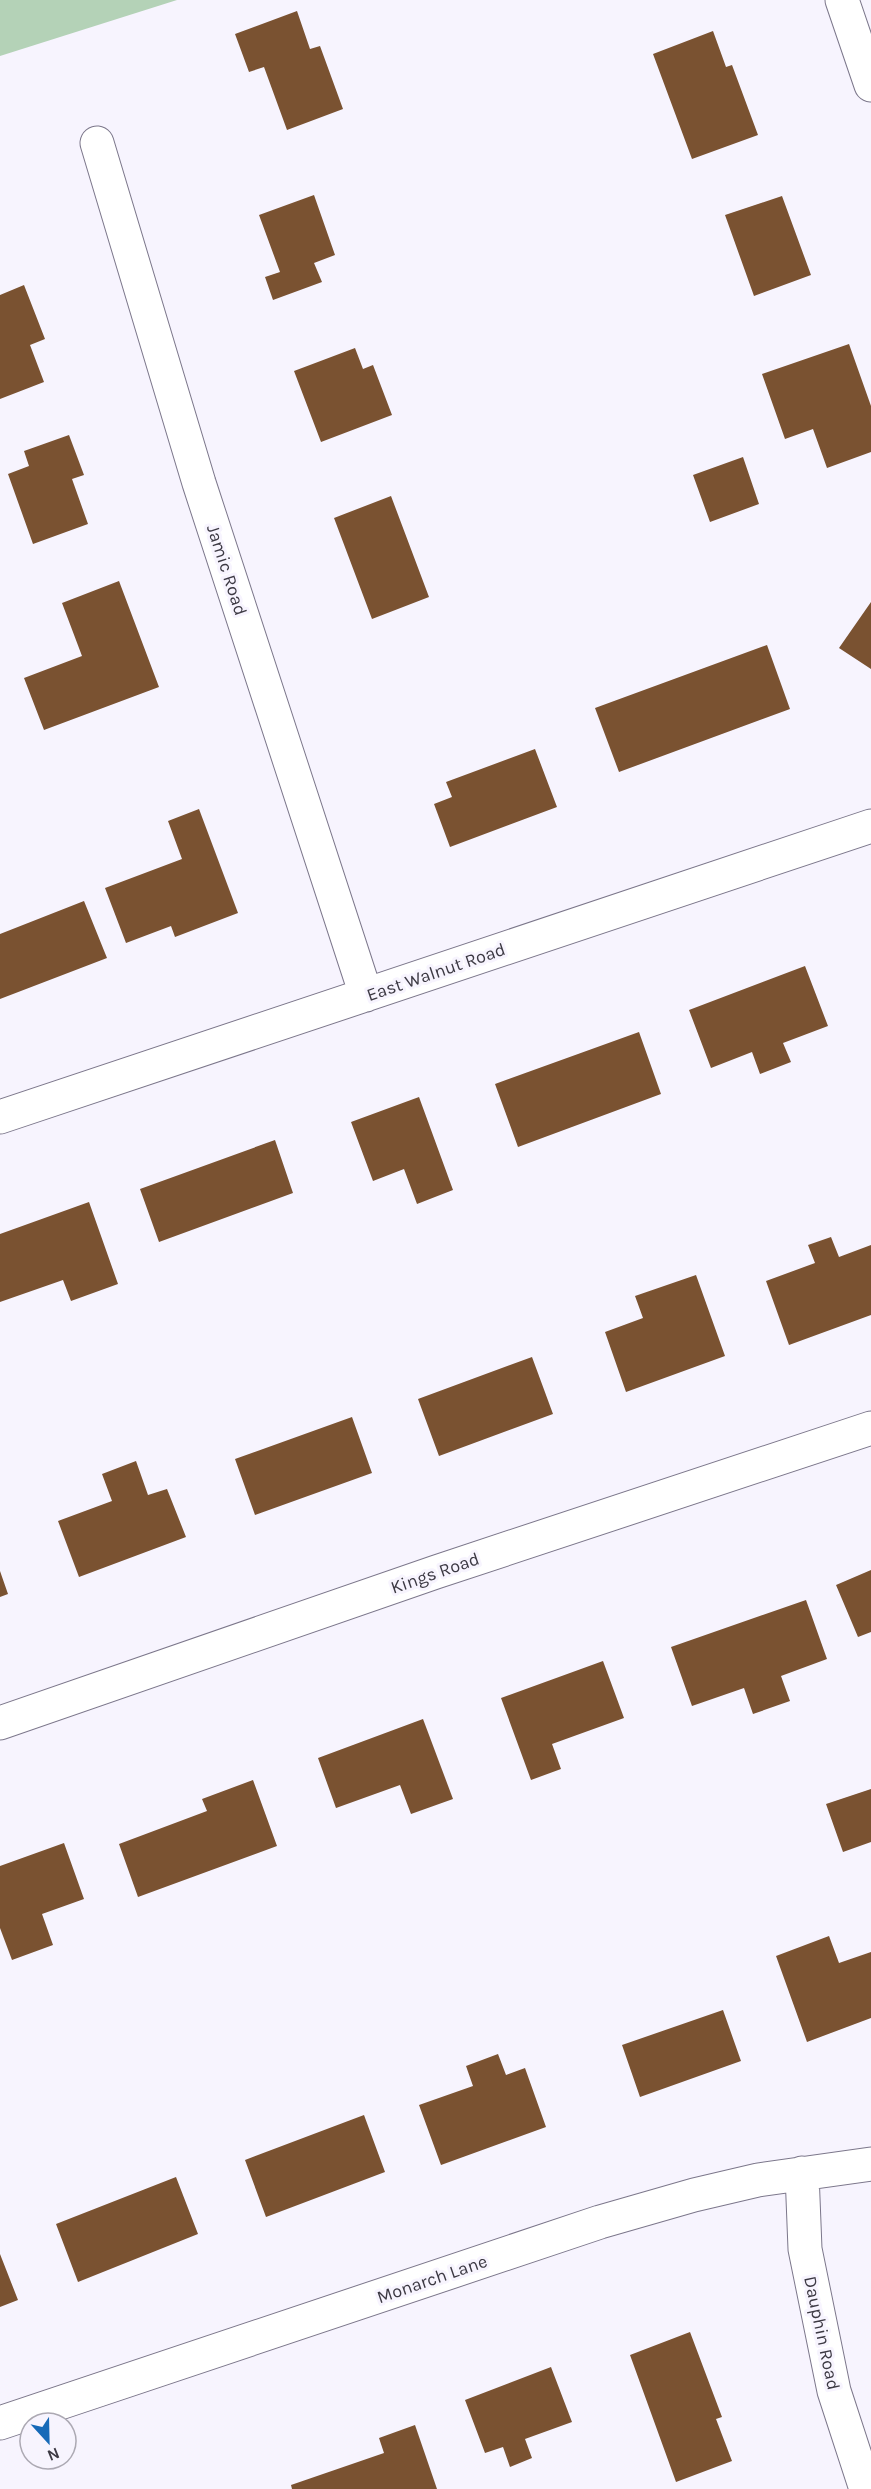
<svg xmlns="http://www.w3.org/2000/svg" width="871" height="2489" viewBox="0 0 871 2489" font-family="Karla,sans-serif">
  <rect width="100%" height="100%" fill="#f7f4fe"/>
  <path fill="#b4d2b7" d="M0,0H177L0,56Z"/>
  <path fill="#7a5231" d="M297,11L310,49L320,46L343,109L287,130L264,67L249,72L235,34Z
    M713,31L726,67L732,65L758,135L692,159L653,54Z
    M314,195L335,255L314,263L322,282L273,300L265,277L280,272L259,215Z
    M782,196L811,275L754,296L725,215Z
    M24,285L45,339L30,345L44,382L0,399V295Z
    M849,344L871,406V452L827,468L813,429L785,439L762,374Z
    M355,348L363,369L373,365L392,415L321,442L294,371Z
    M69,435L84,475L72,479L88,524L33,544L8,474L29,466L24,451Z
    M743,457L759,504L710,522L693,475Z
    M391,496L429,597L372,619L334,518Z
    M119,581L159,687L44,730L24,678L82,656L62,603Z
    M871,602V669L839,648Z
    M767,645L790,709L619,772L595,708Z
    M535,749L557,807L450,847L434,804L452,797L446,782Z
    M199,809L238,913L175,937L171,926L126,943L105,888L182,859L168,821Z
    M84,901L107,958L0,999V934Z
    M805,966L828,1026L783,1043L791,1062L760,1074L752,1052L711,1068L689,1010Z
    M639,1032L661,1094L518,1147L495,1084Z
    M419,1097L453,1190L417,1204L404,1169L373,1181L351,1122Z
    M275,1140L293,1193L159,1242L140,1189Z
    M89,1202L118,1284L71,1301L63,1280L0,1302V1234Z
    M831,1237L839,1257L871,1245V1315L789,1345L766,1281L815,1263L808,1245Z
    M696,1275L725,1356L626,1392L605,1332L643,1318L635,1296Z
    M532,1357L553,1414L439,1456L418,1399Z
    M352,1417L372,1473L255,1515L235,1459Z
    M136,1461L148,1495L167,1489L186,1537L79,1577L58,1521L112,1501L102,1474Z
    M871,1570V1632L858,1637L836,1585Z
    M0,1571L8,1594L0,1597Z
    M806,1600L827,1659L781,1676L790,1701L753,1714L744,1688L692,1706L671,1647Z
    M603,1661L624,1718L552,1744L561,1769L531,1780L501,1698Z
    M423,1719L453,1799L411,1814L400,1785L336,1808L318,1758Z
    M253,1780L277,1846L138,1897L119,1844L207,1811L202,1799Z
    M871,1789V1842L843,1852L826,1804Z
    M64,1843L84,1899L42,1914L53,1945L12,1960L0,1928V1866Z
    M829,1936L839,1963L871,1952V2018L807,2042L776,1956Z
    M723,2010L741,2061L640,2097L622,2045Z
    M498,2054L506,2075L525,2068L546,2127L441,2165L419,2105L473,2086L466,2066Z
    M364,2115L385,2172L266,2217L245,2160Z
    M176,2177L198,2234L78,2282L56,2224Z
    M0,2254L18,2300L0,2307Z
    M690,2332L722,2417L716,2419L732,2461L676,2482L630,2355Z
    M551,2367L572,2422L525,2439L532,2458L510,2467L503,2447L485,2453L465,2400Z
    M415,2425L437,2489H292L291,2485L384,2453L379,2438Z"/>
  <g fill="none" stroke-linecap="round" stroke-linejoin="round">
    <defs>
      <path id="minor" d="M842,0L871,85
        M97,143L199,483L366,995
        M0,1117L871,826
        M0,1723L436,1572L871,1428
        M802,2173L805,2249L834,2391L866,2489
        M0,2423L600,2222L694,2195L758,2180L871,2164"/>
    </defs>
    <use href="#minor" stroke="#7c778b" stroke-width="35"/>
    <use href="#minor" stroke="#fff" stroke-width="33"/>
  </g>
  <g text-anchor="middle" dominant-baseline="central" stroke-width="6" stroke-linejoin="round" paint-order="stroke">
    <g font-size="18" fill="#3c3943" stroke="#f7f4fe">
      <text transform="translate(227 570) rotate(72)">Jamic Road</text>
      <text transform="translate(436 972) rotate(-19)">East Walnut Road</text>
      <text transform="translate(435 1573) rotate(-19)">Kings Road</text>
      <text transform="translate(432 2279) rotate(-19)">Monarch Lane</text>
      <text transform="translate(822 2333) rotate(78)">Dauphin Road</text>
    </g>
  </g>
  <g transform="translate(48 2441) rotate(158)"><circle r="28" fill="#f7f4fe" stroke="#aca9b3" stroke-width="1.5"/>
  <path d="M0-4.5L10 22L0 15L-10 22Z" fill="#166ab8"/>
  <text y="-9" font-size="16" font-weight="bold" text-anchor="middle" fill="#3c3943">N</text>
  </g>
</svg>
